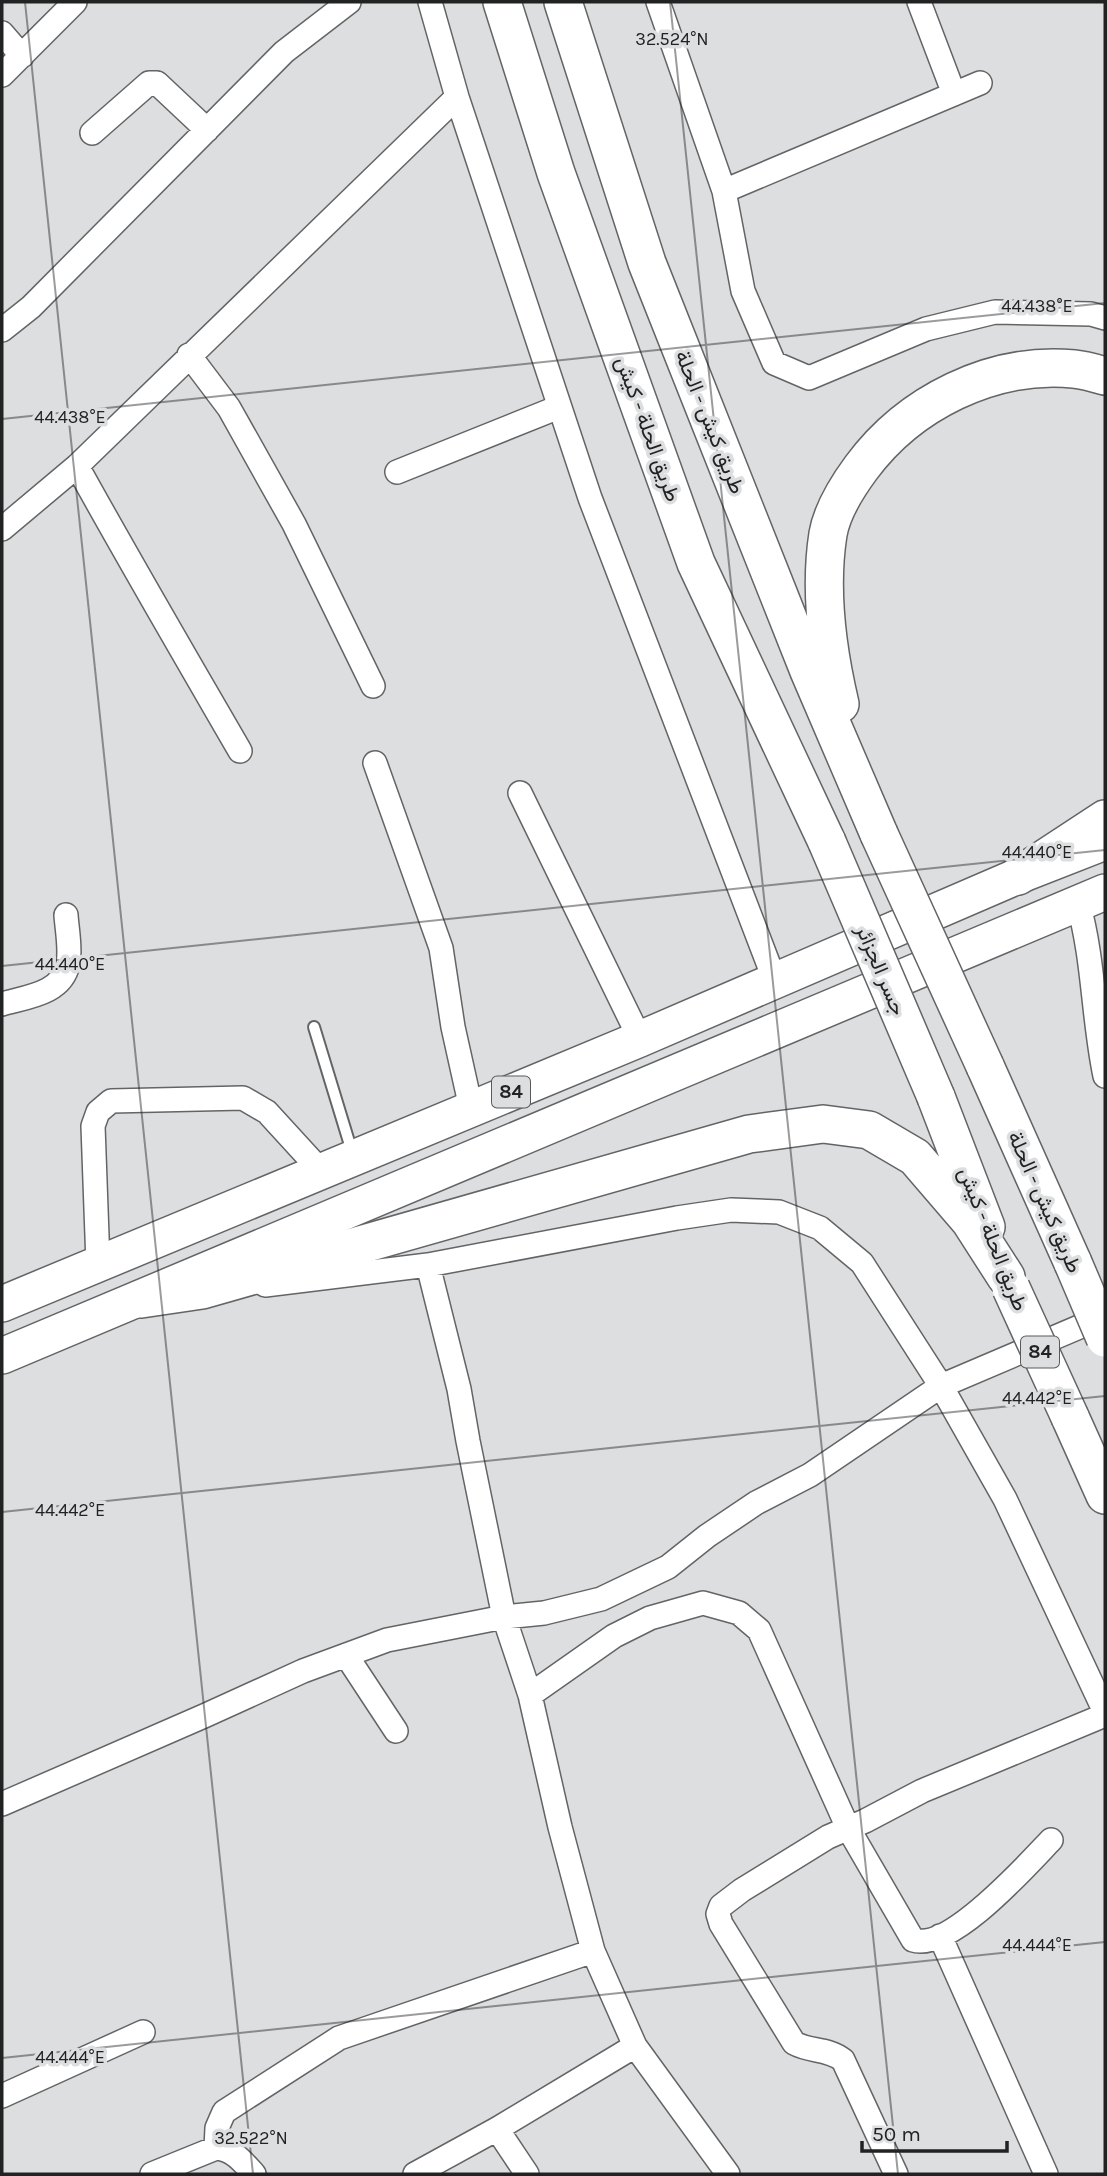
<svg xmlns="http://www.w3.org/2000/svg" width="1107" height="2176" viewBox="0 0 1107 2176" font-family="Karla,Vazirmatn,sans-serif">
  <rect width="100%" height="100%" fill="#dddee0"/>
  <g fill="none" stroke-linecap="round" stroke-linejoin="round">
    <defs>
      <path id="service" d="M314,1027L353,1155"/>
      <path id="minor" d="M430,2L457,97L590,498L775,981
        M658,2L724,191L743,291L774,363L809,378L926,329L995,312L1091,314L1105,318
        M919,2L954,94
        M2,33L22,56
        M2,75L75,2
        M92,133L149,83H157L207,130
        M724,191L980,83
        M2,330L31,307L284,52L349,2
        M189,355L229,408L294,524L373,686
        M77,466C130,562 185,656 240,751
        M397,472L559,407
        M2,529L77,466L457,97
        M375,763L441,948L453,1027L471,1108
        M520,793L640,1039
        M1078,903C1094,959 1093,1019 1105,1076
        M2,1004C26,997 62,994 68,964C71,949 67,930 66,915
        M98,1264L93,1126L98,1112L111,1101L243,1098L267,1112L321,1171
        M428,1265L459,1389L468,1441L504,1617L530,1695L560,1827L593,1951L635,2046L728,2174
        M265,1285L428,1265L677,1218L731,1210L779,1212L820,1228L862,1263L941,1386L1005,1499L1105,1712
        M346,1655L396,1731
        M530,1695L614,1636L650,1618L703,1603L739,1613L759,1630L848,1828L913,1940C950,1952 1026,1866 1051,1840
        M2,1804L204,1716L303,1671L387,1640L504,1617L544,1613L601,1599L668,1567L707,1536L756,1503L810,1475L941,1386L1105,1316
        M940,1936L1046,2174
        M2,2096L143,2032
        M497,2129L527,2174
        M216,2148L217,2128L224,2112L339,2038L593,1951
        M152,2174L216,2148C233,2149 243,2162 254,2174
        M415,2174L497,2129L635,2046
        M896,2174L843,2060C828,2048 810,2052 794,2043L721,1924L718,1914L721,1906L742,1890L828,1837L865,1821L922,1791L1105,1715"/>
      <path id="primary" d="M2,1304L640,1039L1018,876L1105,842
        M2,1356L1105,892"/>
      <path id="trunk" d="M502,2L556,173L696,563L827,842
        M563,2L647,263L809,671L879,834
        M840,704C827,649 819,591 828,534C832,511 847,487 861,468C909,403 992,361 1074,369C1084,370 1095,373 1105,376
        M1018,876L1105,819
        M985,1066L1073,1263
        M936,1097L986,1227
        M141,1299L202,1290L749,1134L823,1124L869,1130L915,1157L970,1221L1006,1277
        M1070,1417L1105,1495"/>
    </defs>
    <use href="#service" stroke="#636466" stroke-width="14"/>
    <use href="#minor" stroke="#636466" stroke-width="26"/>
    <use href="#primary" stroke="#636466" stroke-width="38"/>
    <use href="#trunk" stroke="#636466" stroke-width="40"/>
    <use href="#service" stroke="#fff" stroke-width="10"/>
    <use href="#minor" stroke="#fff" stroke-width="23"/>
    <use href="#primary" stroke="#fff" stroke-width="35"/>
    <use href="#trunk" stroke="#fff" stroke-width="37"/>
    <defs>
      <path id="trunk-bridge" d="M879,834L985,1066
        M827,842L936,1097
        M1073,1263L1105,1338
        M1011,1288L1070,1417"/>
    </defs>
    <use href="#trunk-bridge" stroke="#636466" stroke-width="40" stroke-linecap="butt"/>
    <use href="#trunk-bridge" stroke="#fff" stroke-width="37"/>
  </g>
  <path fill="none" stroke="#212222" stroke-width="2" stroke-opacity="0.45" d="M25,2L253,2174M670,2L898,2174M2,419L1105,303M2,966L1105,850M2,1512L1105,1396M2,2058L1105,1942"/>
  <g text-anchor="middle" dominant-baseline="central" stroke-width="7" stroke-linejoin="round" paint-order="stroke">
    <g fill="#dddee0" stroke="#595a5b" stroke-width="2">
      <rect x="492" y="1076.5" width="38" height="31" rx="5"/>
      <rect x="1021" y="1336.5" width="38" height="31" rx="5"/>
    </g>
    <g font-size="19" font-weight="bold" fill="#212222">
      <text x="511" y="1092">84</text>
      <text x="1040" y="1352">84</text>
    </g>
    <g font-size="21" fill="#212222" stroke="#dddee0">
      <text transform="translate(710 422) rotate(68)">طريق كيش - الحلة</text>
      <text transform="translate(648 429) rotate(70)">طريق الحلة - كيش</text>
      <text transform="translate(881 970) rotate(67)">جسر الجزائر</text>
      <text transform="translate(1045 1202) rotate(66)">طريق كيش - الحلة</text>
      <text transform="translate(993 1239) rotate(68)">طريق الحلة - كيش</text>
    </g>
  </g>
  <g font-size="18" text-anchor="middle" fill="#212222" stroke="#dddee0" stroke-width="7" stroke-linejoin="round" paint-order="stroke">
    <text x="672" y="45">32.524°N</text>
    <text x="1037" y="312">44.438°E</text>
    <text x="70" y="423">44.438°E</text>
    <text x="1037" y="858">44.440°E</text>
    <text x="70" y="970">44.440°E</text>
    <text x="1037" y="1404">44.442°E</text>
    <text x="70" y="1516">44.442°E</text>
    <text x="1037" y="1951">44.444°E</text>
    <text x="70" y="2063">44.444°E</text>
    <text x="251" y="2144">32.522°N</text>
  </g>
  <rect width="1107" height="2176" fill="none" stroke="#212222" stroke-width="7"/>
  <path d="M862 2141v10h145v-10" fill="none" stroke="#212222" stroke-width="3.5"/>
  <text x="872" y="2141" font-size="21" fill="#212222" stroke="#dddee0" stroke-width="5" paint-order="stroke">50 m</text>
</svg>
